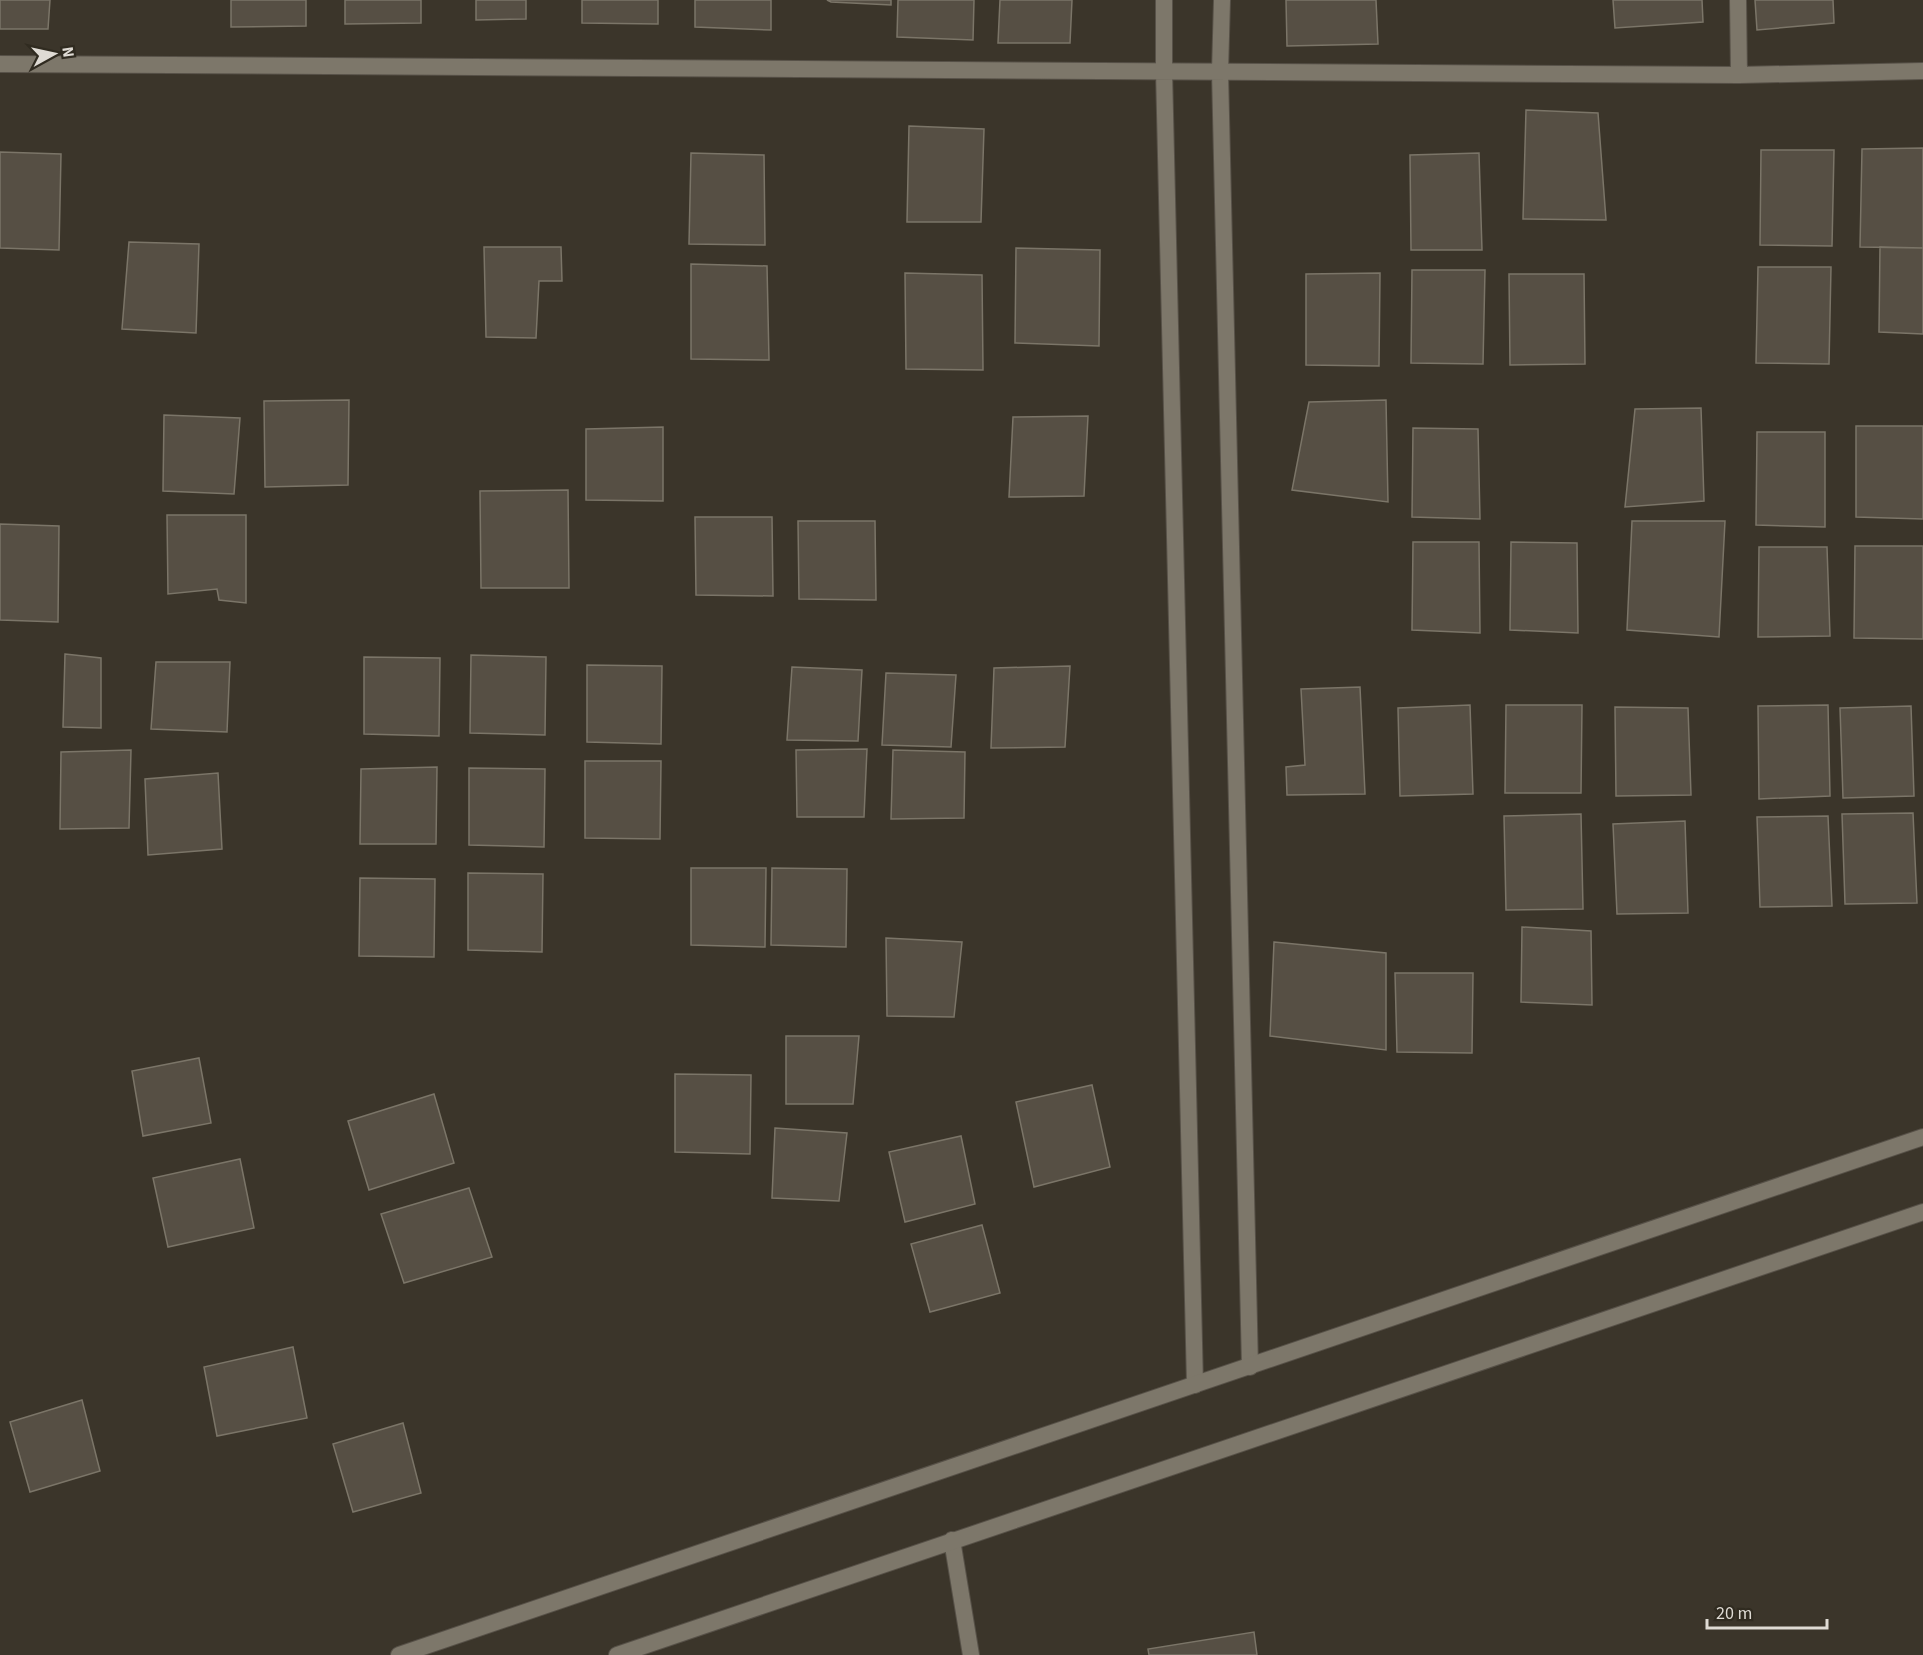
<svg xmlns="http://www.w3.org/2000/svg" width="1923" height="1655" viewBox="0 0 1923 1655" font-family="'Source Sans 3',sans-serif">
  <rect width="100%" height="100%" fill="#3b352a"/>
  <path fill="#564f44" stroke="#7b7568" stroke-width="1.5" d="M0,0H50L48,29H0Z
    M231,0H306V26L231,27Z
    M345,0H421V23L345,24Z
    M476,0H526V19L476,20Z
    M582,0H658V24L582,23Z
    M695,0H771V30L695,27Z
    M827,0H891V5L831,2Z
    M898,0H974L973,40L897,37Z
    M1000,0H1072L1070,43H998Z
    M1286,0H1376L1378,44L1287,46Z
    M1613,0H1702L1703,22L1615,28Z
    M1755,0H1833L1834,23L1757,30Z
    M1526,110L1598,113L1606,220L1523,219Z
    M909,126L984,129L981,222H907Z
    M1923,148V248L1860,247L1862,149Z
    M1761,150H1834L1832,246L1760,245Z
    M0,152L61,154L59,250L0,248Z
    M691,153L764,155L765,245L689,244Z
    M1479,153L1482,250H1411L1410,155Z
    M129,242L199,244L196,333L122,329Z
    M484,247H561L562,281H539L536,338L486,337Z
    M1880,247L1923,248V334L1879,332Z
    M1016,248L1100,250L1099,346L1015,343Z
    M691,264L767,266L769,360L691,359Z
    M1758,267H1831L1829,364L1756,363Z
    M1412,270H1485L1483,364L1411,363Z
    M905,273L982,275L983,370L906,369Z
    M1380,273L1379,366L1306,365V274Z
    M1509,274H1584L1585,364L1510,365Z
    M349,400L348,485L265,487L264,401Z
    M1386,400L1388,502L1292,490L1309,402Z
    M1701,408L1704,501L1625,507L1635,409Z
    M164,415L240,418L234,494L163,491Z
    M1088,416L1084,496L1009,497L1013,417Z
    M1856,426H1923V519L1856,517Z
    M663,427V501L586,500V429Z
    M1413,428L1478,429L1480,519L1412,517Z
    M1757,432H1825V527L1756,525Z
    M568,490L569,588H481L480,491Z
    M167,515H246V603L219,600L217,589L168,594Z
    M695,517H772L773,596L696,595Z
    M798,521H875L876,600L799,599Z
    M1632,521H1725L1719,637L1627,630Z
    M0,524L59,526L58,622L0,620Z
    M1413,542H1479L1480,633L1412,630Z
    M1511,542L1577,543L1578,633L1510,630Z
    M1855,546H1923V639L1854,638Z
    M1759,547H1827L1830,636L1758,637Z
    M65,654L101,658V728L63,727Z
    M471,655L546,657L545,735L470,733Z
    M364,657L440,658L439,736L364,734Z
    M156,662H230L227,732L151,729Z
    M587,665L662,666L661,744L587,742Z
    M1070,666L1065,747L991,748L994,668Z
    M792,667L862,670L858,741L787,740Z
    M886,673L956,675L951,747L882,745Z
    M1360,687L1365,794L1287,795L1286,767L1305,765L1301,689Z
    M1470,705L1473,794L1400,796L1398,708Z
    M1506,705H1582L1581,793H1505Z
    M1828,705L1830,796L1759,799L1758,706Z
    M1911,706L1914,796L1843,798L1840,708Z
    M1615,707L1688,708L1691,795L1616,796Z
    M867,749L864,817H797L796,750Z
    M131,750L129,828L60,829L61,752Z
    M893,750L965,752L964,818L891,819Z
    M585,761H661L660,839L585,838Z
    M437,767L436,844H360L361,769Z
    M469,768L545,769L544,847L469,845Z
    M218,773L222,849L148,855L145,779Z
    M1913,813L1917,903L1845,904L1842,814Z
    M1581,814L1583,909L1506,910L1504,816Z
    M1828,816L1832,906L1760,907L1757,817Z
    M1685,821L1688,913L1617,914L1613,824Z
    M691,868H766L765,947L691,945Z
    M772,868L847,869L846,947L771,945Z
    M468,873L543,874L542,952L468,950Z
    M360,878L435,879L434,957L359,956Z
    M1522,927L1591,931L1592,1005L1521,1002Z
    M886,938L962,942L954,1017L887,1016Z
    M1274,942L1386,953V1050L1270,1036Z
    M1395,973H1473L1472,1053L1397,1052Z
    M786,1036H859L853,1104H786Z
    M199,1058L211,1123L143,1136L132,1071Z
    M675,1074L751,1075L750,1154L675,1152Z
    M1092,1085L1110,1167L1034,1187L1016,1102Z
    M434,1094L454,1163L369,1190L348,1121Z
    M775,1128L847,1133L839,1201L772,1198Z
    M961,1136L975,1204L905,1222L889,1152Z
    M240,1159L254,1228L168,1247L153,1178Z
    M469,1188L492,1257L404,1283L381,1214Z
    M982,1225L1000,1293L930,1312L911,1244Z
    M293,1347L307,1418L217,1436L204,1367Z
    M82,1400L100,1471L30,1492L10,1422Z
    M403,1423L421,1493L353,1512L333,1444Z
    M1254,1632L1257,1655H1149L1148,1649Z"/>
  <g fill="none" stroke-linecap="round" stroke-linejoin="round">
    <defs>
      <path id="minor" d="M1164,0V71L1195,1385
        M1222,0L1220,72L1250,1367
        M1738,0L1739,75
        M0,64L1739,75L1923,71
        M952,1540L971,1655"/>
      <path id="tertiary" d="M399,1655L1923,1137
        M617,1655L1923,1212"/>
    </defs>
    <use href="#minor" stroke="#575148" stroke-width="18"/>
    <use href="#tertiary" stroke="#575148" stroke-width="18"/>
    <use href="#minor" stroke="#7d776a" stroke-width="16"/>
    <use href="#tertiary" stroke="#7d776a" stroke-width="16"/>
  </g>
  <g transform="translate(54 54) rotate(82)" stroke="#302b20" stroke-width="4.5" paint-order="stroke">
  <path d="M0-4.5L10 22L0 15L-10 22Z" fill="#dfdbd4"/>
  <text y="-9" font-size="16" font-weight="bold" text-anchor="middle" fill="#dfdbd4">N</text>
  </g>
  <path d="M1707 1619v9h120v-9" fill="none" stroke="#dfdbd4" stroke-width="3"/>
  <text x="1716" y="1619" font-size="18" fill="#dfdbd4" stroke="#302b20" stroke-width="4.5" paint-order="stroke">20 m</text>
</svg>
